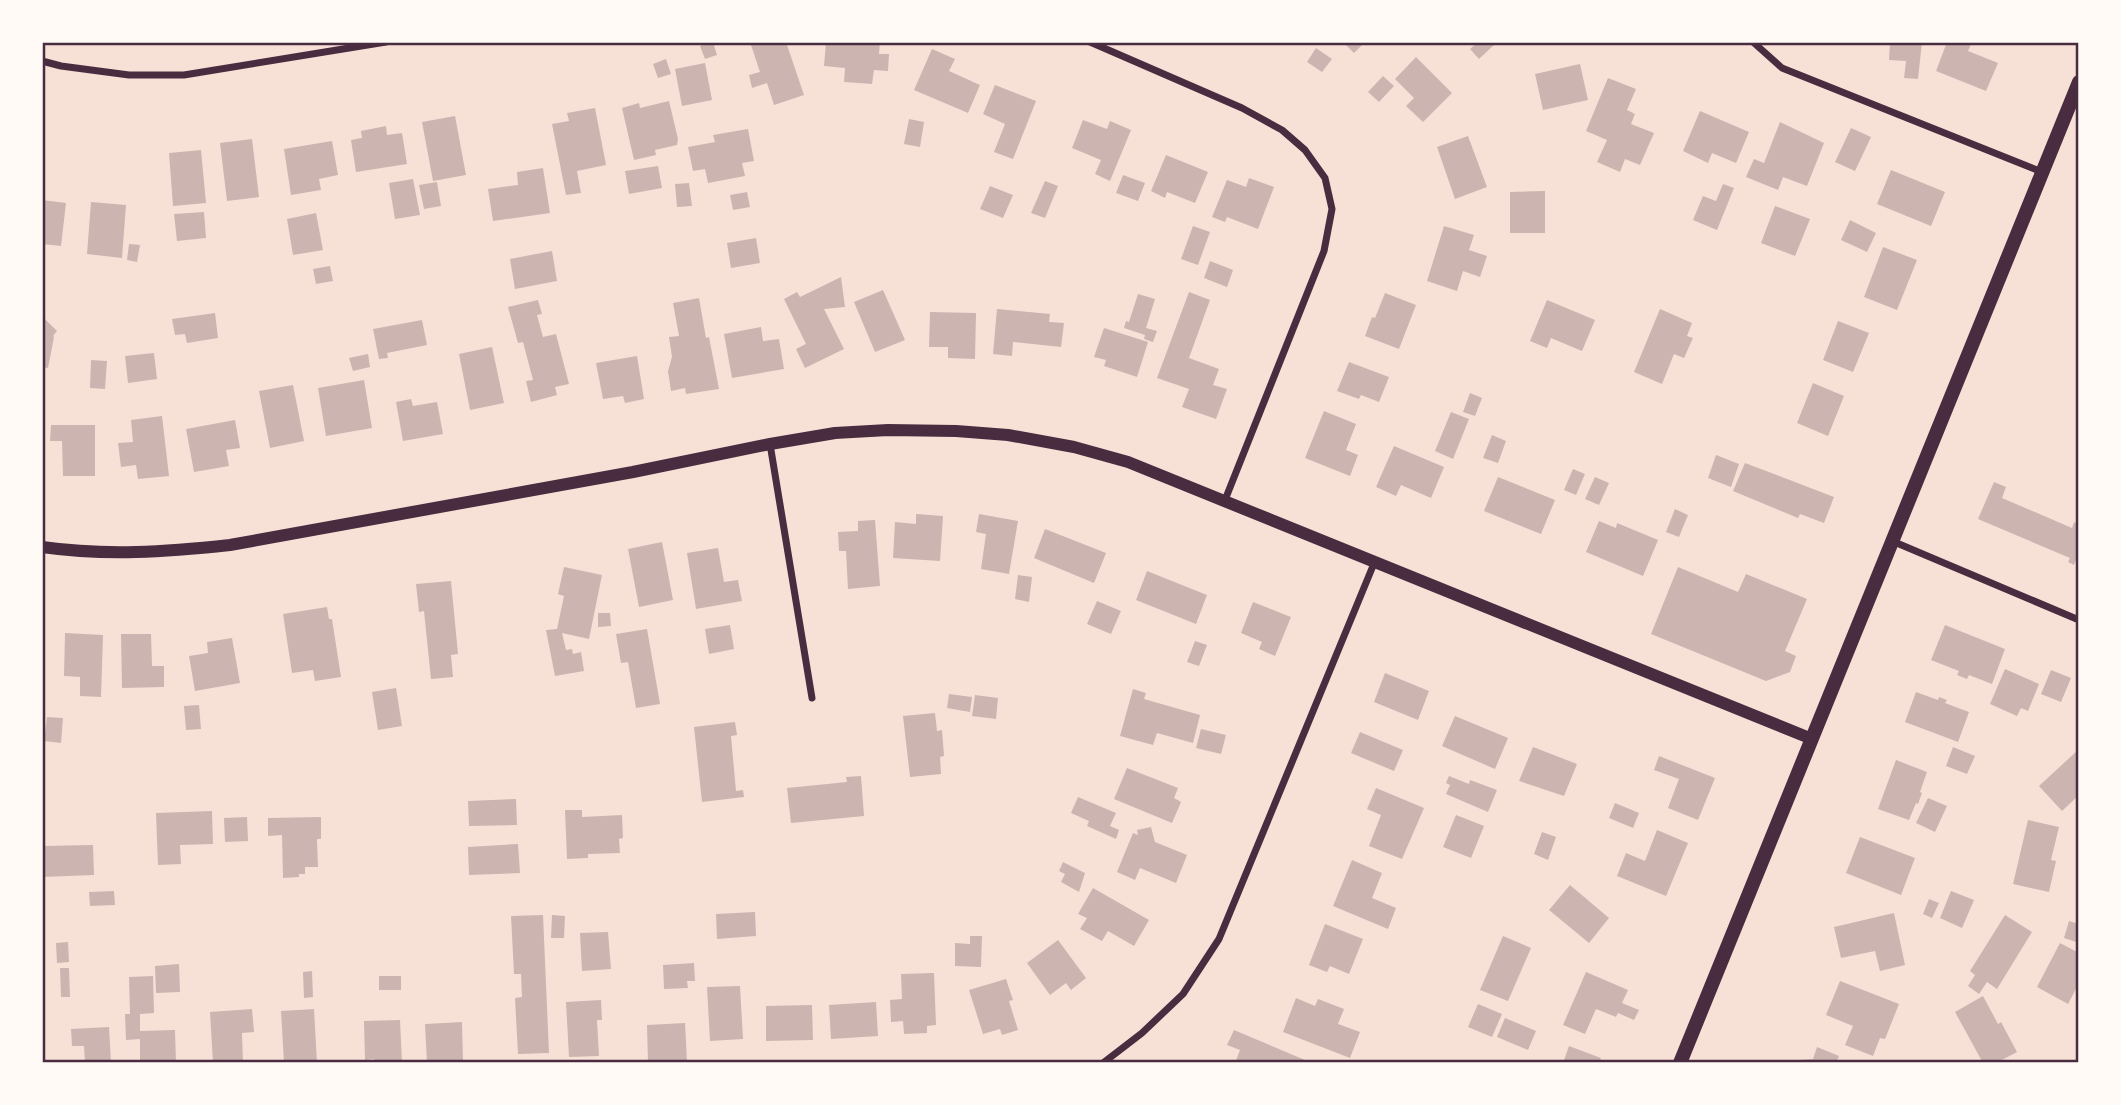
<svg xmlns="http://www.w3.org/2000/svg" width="2121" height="1105" viewBox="0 0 2121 1105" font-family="'Titillium Web',sans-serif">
  <rect width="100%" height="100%" fill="#f7e1d7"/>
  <path fill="#ccb4b1" d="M710,42H713L717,55L705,59L700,46Z
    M750,42H786L804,95L774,105L767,83L752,88L749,75L760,72Z
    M826,42H880L879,54H889L888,71L874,70L872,84L844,82L845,68L824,66Z
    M1343,42H1365L1354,53Z
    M1478,42H1493L1495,44L1479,59L1470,49Z
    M1890,42H1922L1918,79L1904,78L1906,61L1889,60Z
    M1947,42H1972L1968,51L1998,63L1986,91L1936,71Z
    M1316,48L1332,59L1322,72L1307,62Z
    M932,49L955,59L949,71L980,85L968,113L914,90Z
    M1416,57L1452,93L1423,122L1406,106L1414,98L1395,79Z
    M666,59L671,74L658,78L653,64Z
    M705,63L712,100L682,106L675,69Z
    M1580,64L1588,100L1543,110L1535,74Z
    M1383,76L1394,86L1379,102L1368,92Z
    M1608,78L1636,89L1627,110L1635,114L1631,124L1654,133L1640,165L1625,159L1620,172L1597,162L1607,140L1586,131Z
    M995,85L1036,101L1013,159L994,152L1005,124L983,114Z
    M669,101L678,139L677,145L655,150L656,155L634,160L622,108L639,103L640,108Z
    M595,108L606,165L577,171L581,193L566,195L552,124L569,121L567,113Z
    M1700,111L1749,132L1736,163L1712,153L1708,163L1683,151Z
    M455,116L466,175L433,181L422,122Z
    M909,119L924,122L920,147L904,144Z
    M1083,120L1107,129L1110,121L1131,130L1110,181L1095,174L1101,160L1072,148Z
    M1780,122L1824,143L1807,186L1783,177L1778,190L1746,177L1754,159L1764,163Z
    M386,126L387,135L402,133L407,164L356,172L351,140L362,138L361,131Z
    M1851,128L1871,137L1855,171L1835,162Z
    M748,129L754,161L742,163L745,176L708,183L705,169L693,171L688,147L715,142L713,135Z
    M1468,136L1487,187L1455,199L1437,147Z
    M252,139L259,197L227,201L220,143Z
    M332,141L338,175L319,179L321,190L291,195L284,149Z
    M201,150L206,203L173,206L169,153Z
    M1166,155L1208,172L1195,203L1167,192L1165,198L1151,191Z
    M658,166L662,188L629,194L625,171Z
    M543,168L550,213L493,221L488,189L518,185L517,172Z
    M1891,170L1945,192L1931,226L1877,204Z
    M1123,175L1145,183L1138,201L1116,193Z
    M1249,178L1274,187L1258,229L1227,217L1225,222L1212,217L1227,180L1246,187Z
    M413,179L420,215L395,219L389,183Z
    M1045,181L1058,186L1045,218L1031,213Z
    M437,182L441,206L424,209L419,185Z
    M689,183L692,206L677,207L675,184Z
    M1723,184L1734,188L1717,230L1693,220L1703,196L1716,201Z
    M990,186L1013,195L1003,218L980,209Z
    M1545,191V233H1510V192Z
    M747,192L750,207L733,210L730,195Z
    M42,200L66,203L61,246L42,244Z
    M91,202L126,205L122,258L87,254Z
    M1775,206L1810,219L1795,256L1761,243Z
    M204,212L206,238L177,241L174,214Z
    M316,213L323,250L293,255L287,219Z
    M1850,220L1876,233L1867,252L1841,240Z
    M1193,226L1210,232L1198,265L1181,259Z
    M1444,226L1474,235L1469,250L1487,256L1480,277L1463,271L1457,291L1427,281Z
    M756,238L760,263L731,268L727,243Z
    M129,244L140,245L137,262L127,260Z
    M1883,247L1917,260L1897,310L1864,297Z
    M552,251L557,281L515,289L510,259Z
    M1210,261L1233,270L1227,287L1204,278Z
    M330,266L333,281L316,284L313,269Z
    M841,277L845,307L824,309L844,349L805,368L796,349L806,344L784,299L797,292L800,297Z
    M883,290L905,340L875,352L854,302Z
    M1189,292L1210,300L1189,358L1219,369L1213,385L1227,389L1216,419L1182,407L1189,389L1157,378Z
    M1385,293L1416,305L1399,349L1365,336L1372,317L1375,318Z
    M1138,294L1155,299L1146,328L1157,331L1153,342L1144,339L1145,335L1124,328L1126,321L1129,322Z
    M699,298L706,338L709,337L719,389L686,394L685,388L671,391L668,371L672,357L669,337L679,336L673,303Z
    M538,300L542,314L537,315L543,337L556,334L569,384L555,387L557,395L531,402L526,381L533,380L523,342L518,343L508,307Z
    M1547,300L1595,320L1582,351L1551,338L1547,348L1530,341Z
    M997,309L1050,314L1049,322L1064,323L1061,347L1013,342L1012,356L993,354Z
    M1660,309L1692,323L1687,336L1693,338L1684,358L1674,354L1662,384L1634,372Z
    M930,312L976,313L975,359L948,358V347H929Z
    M215,313L218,338L187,343L185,334L175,335L172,319Z
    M42,316L57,331L53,336L54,337L48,368L42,367Z
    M422,320L427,345L387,353L388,358L379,359L373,329Z
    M1838,321L1869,333L1853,372L1823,360Z
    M761,327L763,341L779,339L784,369L732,378L724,334Z
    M1104,328L1148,342L1137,377L1104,366L1106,360L1094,357Z
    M492,347L504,403L470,410L459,354Z
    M154,353L157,379L128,383L125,356Z
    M368,354L370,367L353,371L349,358Z
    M637,356L644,399L625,403L623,396L603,399L596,363Z
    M91,360L107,361L105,389L90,388Z
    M1349,362L1389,377L1379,402L1361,395L1359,399L1337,391Z
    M364,380L372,428L326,436L318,388Z
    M1813,383L1844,396L1828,436L1797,423Z
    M293,385L304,441L270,448L259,391Z
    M1470,393L1482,398L1475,416L1463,412Z
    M411,399L413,406L437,402L443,434L403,441L396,402Z
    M1324,411L1356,424L1346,450L1358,455L1350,476L1305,458Z
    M1451,412L1469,419L1453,459L1435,451Z
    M162,416L169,476L138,479L136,465L121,467L118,443L133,442L131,420Z
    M235,420L240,448L226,450L229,466L194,472L186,429Z
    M51,425H95V476H63L62,441H50Z
    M1492,435L1506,441L1498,463L1483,458Z
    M1394,446L1444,467L1431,498L1401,485L1396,496L1376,487Z
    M1716,455L1739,464L1731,487L1708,478Z
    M1745,463L1834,497L1824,523L1800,514L1798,518L1733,491Z
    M1573,469L1585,474L1576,495L1564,490Z
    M1498,477L1555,500L1541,534L1484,511Z
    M1595,477L1609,483L1599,505L1585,499Z
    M1994,482L2006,487L2002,498L2072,528L2074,522L2079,525V561L2076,560L2074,565L2068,562L2070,558L1978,519Z
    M1675,509L1688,515L1679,537L1666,532Z
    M916,514L943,516L940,561L893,558L895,522L916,524Z
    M979,514L1018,521L1009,574L981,569L986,534L976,532Z
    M875,520L880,586L848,589L846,551H839L838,532L858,531V521Z
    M1599,521L1616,528L1617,523L1658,540L1643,576L1586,552Z
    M1045,529L1106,553L1094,583L1034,558Z
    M662,542L673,600L639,607L628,549Z
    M718,548L724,582L738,580L742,601L696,609L687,553Z
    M564,567L602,575L589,639L562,633L566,650L572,649L573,654L581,652L584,671L555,676L546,630L557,629L564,596L558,594Z
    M1678,567L1738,592L1746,574L1807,599L1785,651L1796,656L1790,672L1766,681L1651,634Z
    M1147,571L1207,595L1196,624L1136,600Z
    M1018,575L1032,577L1029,602L1015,599Z
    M451,581L458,654L451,655L453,677L431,679L424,611L419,612L416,584Z
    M1097,601L1121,611L1111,634L1087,624Z
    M1253,602L1291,617L1275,656L1259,649L1262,642L1241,633Z
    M327,607L329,619H332L341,677L315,681L313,670L292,673L283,614Z
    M598,613H610L611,626L598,627Z
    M730,625L734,649L709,654L705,629Z
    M1945,625L2005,649L1992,684L1969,675L1967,679L1957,675L1959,671L1931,660Z
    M647,629L660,704L636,708L628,662L621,663L616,634Z
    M65,633L103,635L101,697L80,696V677L64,676Z
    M121,634H151L152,666H164V687L122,688Z
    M232,638L240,683L195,691L189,656L208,653L207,642Z
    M1195,641L1207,645L1199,666L1187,662Z
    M2005,669L2039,684L2028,711L2021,708L2017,716L1990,704Z
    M2051,670L2071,678L2061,702L2041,694Z
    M1385,673L1429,691L1418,720L1374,702Z
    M396,688L402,726L378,730L372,692Z
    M1133,689L1146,693L1144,699L1200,715L1193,743L1157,733L1153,745L1120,736Z
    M1916,692L1938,700L1939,697L1947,700L1945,703L1969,712L1958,742L1905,722Z
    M949,694L972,697L970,712L947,708Z
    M975,695L998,698L996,719L972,716Z
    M199,705L201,729L186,730L184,706Z
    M935,713L937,731L942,730L944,756L940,757L941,774L910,777L903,716Z
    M1455,716L1508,738L1495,769L1442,746Z
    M47,717L63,718L61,743L44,741Z
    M735,722L737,735L731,736L736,791L743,790L744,797L702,802L694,727Z
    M1201,729L1226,735L1221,754L1196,748Z
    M1360,732L1403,750L1394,771L1351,753Z
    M1533,747L1577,764L1564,796L1519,781Z
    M1953,747L1975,756L1967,774L1946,766Z
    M2079,749V795L2062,811L2039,786Z
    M1659,756L1715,778L1698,820L1668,808L1679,779L1654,770Z
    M1896,760L1927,772L1920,792L1922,793L1918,804L1916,803L1909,820L1878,809Z
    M1127,768L1178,788L1174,798L1181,802L1172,823L1114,799Z
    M861,776L864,816L791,823L787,788L847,782L846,777Z
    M1449,776L1469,784L1470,780L1497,790L1488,812L1446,794L1450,785L1446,783Z
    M1376,788L1424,808L1402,859L1369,846L1381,815L1367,809Z
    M1078,797L1116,813L1110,826L1119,830L1116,839L1087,826L1089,821L1071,813Z
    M1928,798L1947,806L1935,832L1916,823Z
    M516,799L517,825L469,826L468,801Z
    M1615,803L1639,813L1633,828L1609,818Z
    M565,810H582V817L622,815L623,838L619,839L620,853L588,854V858L567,859Z
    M212,811L213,844L180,845L181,864L158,865L156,813Z
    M1456,815L1484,826L1471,858L1443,847Z
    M247,817L248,841L225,842L224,818Z
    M321,817V839H317L318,867H305V874H299V877L283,878L282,835L268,836V818Z
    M2028,820L2059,827L2051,860L2056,861L2049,892L2013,884Z
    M1151,827L1155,842L1187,855L1176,883L1140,868L1135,880L1117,872L1133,833L1138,835L1137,830Z
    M1657,830L1688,843L1666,896L1617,876L1626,853L1645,861Z
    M1542,832L1556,837L1548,860L1534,854Z
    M1860,837L1915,858L1901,895L1846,873Z
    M518,844L520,873L469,875L468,847Z
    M93,845L94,875L42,877V846Z
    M1352,860L1382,873L1372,898L1396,908L1388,929L1333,906Z
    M1063,862L1085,873L1079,892L1061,882L1065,874L1059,871Z
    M1570,885L1609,918L1589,943L1549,910Z
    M1093,888L1149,920L1134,946L1108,931L1102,941L1080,929L1087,918L1078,914Z
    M114,891L115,905L90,906L89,892Z
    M1951,891L1974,900L1962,928L1940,918Z
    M1929,899L1939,903L1932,918L1923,914Z
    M755,912L756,936L717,939L716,914Z
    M1894,913L1905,965L1880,971L1875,951L1841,958L1834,927Z
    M543,915L549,1053L518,1054L515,998L522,997L521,974H514L511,916Z
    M552,915L565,916L564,938H551Z
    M2005,915L2032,932L1997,989L1987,982L1979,994L1968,986L1975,975L1970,971Z
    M2069,921L2079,924V943L2064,938Z
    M1325,924L1363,939L1349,974L1330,966L1327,972L1309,965Z
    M608,932L611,969L582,971L580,933Z
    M970,936H982L981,967L955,966V943L970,944Z
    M1503,936L1531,948L1508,1001L1480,990Z
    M1058,940L1086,978L1071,990L1066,983L1050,995L1027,963Z
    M68,942L69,962L57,963L56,943Z
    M2060,943L2079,953V983L2068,1004L2037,987Z
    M694,963L695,981H687L688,988L664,989L663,965Z
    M179,964L180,992L156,993L155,966Z
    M60,968H69L70,997H61Z
    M312,971L313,997L304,998L303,972Z
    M1586,972L1628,990L1622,1003L1639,1010L1634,1020L1618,1013L1616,1017L1596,1009L1585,1034L1563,1025Z
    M934,973L936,1025L927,1026V1033L904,1034L903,1021L891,1022L890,1000L902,999L901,974Z
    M153,976L154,1013L140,1014V1031L175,1030L176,1063H140V1039L126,1040L125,1014H130L129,977Z
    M379,976H401V990H379Z
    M1006,979L1013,1000L1009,1001L1018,1030L1002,1035L1000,1029L983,1034L969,990Z
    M1840,981L1899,1004L1885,1039L1880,1038L1873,1056L1845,1045L1853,1026L1826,1015Z
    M740,986L743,1039L710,1041L707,987Z
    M1983,996L1998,1024L2001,1022L2017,1052L1996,1063H1983L1955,1012Z
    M1296,998L1315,1006L1318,999L1344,1009L1338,1024L1360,1032L1350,1058L1283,1032Z
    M601,1000L602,1020H597L599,1056L569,1057L566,1002Z
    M876,1002L878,1036L831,1039L829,1005Z
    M1478,1004L1502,1014L1492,1037L1468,1027Z
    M812,1005L813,1040L766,1041V1006Z
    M252,1009L254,1032L242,1033L243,1063H213L210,1012Z
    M314,1009L317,1063H284L281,1011Z
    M1505,1018L1536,1031L1528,1050L1497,1037Z
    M400,1020L402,1063H375L374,1059L365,1060L364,1021Z
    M462,1022L463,1062L427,1063L425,1024Z
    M685,1023L687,1062L648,1063L647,1025Z
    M109,1027L111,1063H85L84,1046H72L71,1029Z
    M1234,1030L1312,1063H1235L1240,1050L1227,1045Z
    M1569,1046L1601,1058L1599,1063H1563Z
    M1817,1047L1839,1056L1836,1063H1785V1061L1813,1059Z"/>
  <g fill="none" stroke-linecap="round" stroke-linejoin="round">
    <path stroke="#4a2c40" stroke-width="7" d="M1090,42L1242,108L1282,130L1305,150L1325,178L1332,209L1324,251L1225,500
      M1753,42L1782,68L2042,172
      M42,61L61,66L129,75H184L386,42
      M770,444L812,698
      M1892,541L2079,620
      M1103,1063L1142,1033L1183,994L1219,939L1375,561"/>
    <path stroke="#4a2c40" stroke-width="12" d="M42,547C106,556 166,552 230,545L633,472L770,444L835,433L888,430L956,431L1008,435L1074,447L1128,462L1812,739"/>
    <path stroke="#4a2c40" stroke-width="14" d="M1680,1063L2079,82"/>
  </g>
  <rect width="2121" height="1105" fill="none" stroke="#fffaf5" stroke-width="88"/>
  <rect x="44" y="44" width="2033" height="1017" fill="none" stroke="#4a2c40" stroke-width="2.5"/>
</svg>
